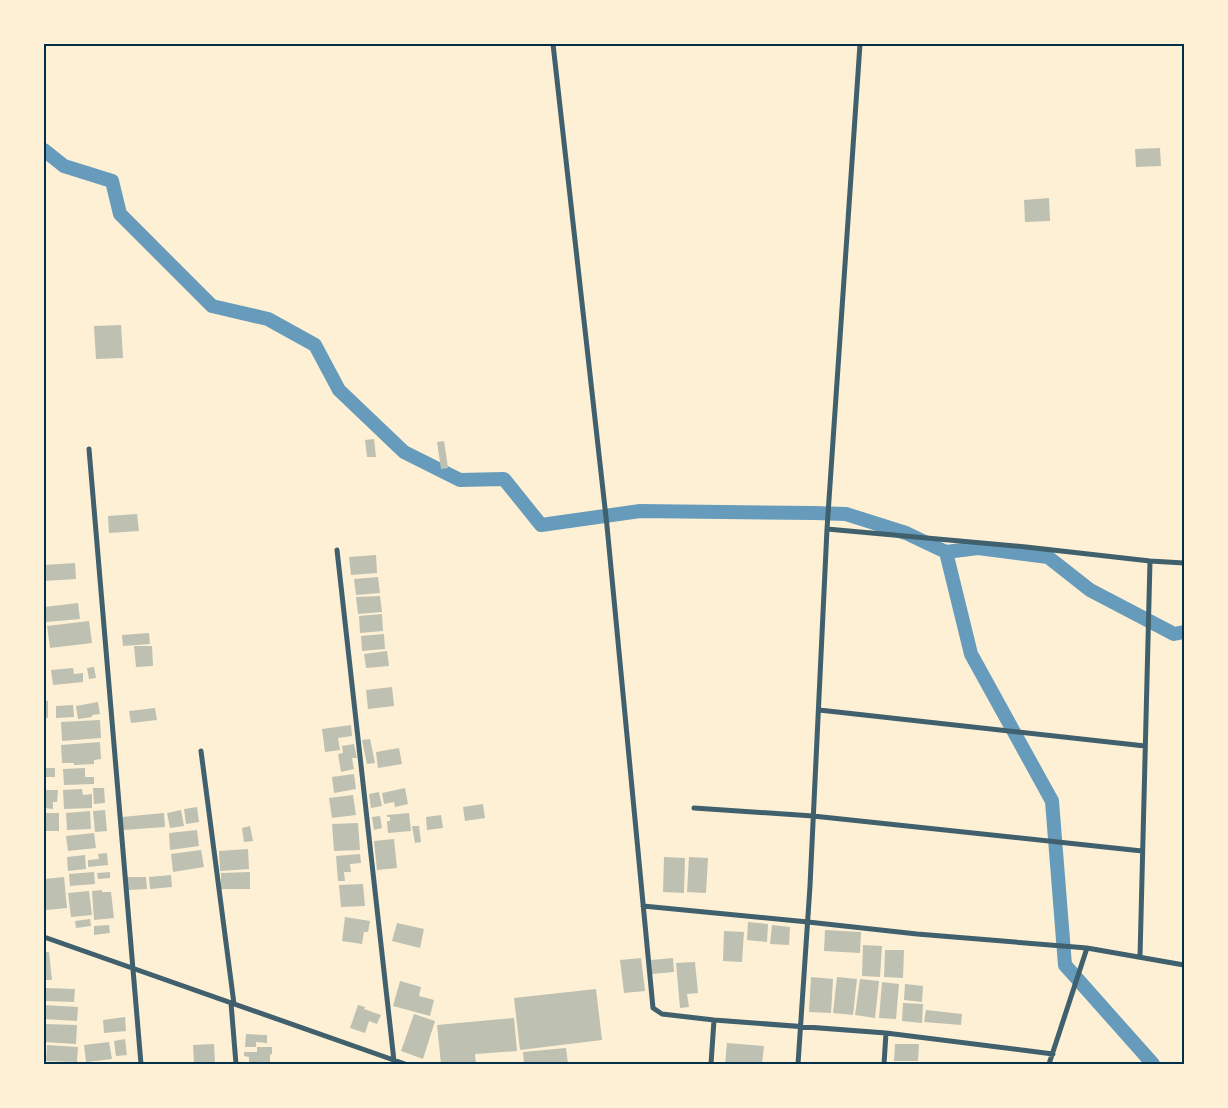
<svg xmlns="http://www.w3.org/2000/svg" width="1228" height="1108" viewBox="0 0 1228 1108" font-family="Manrope,sans-serif">
  <rect width="100%" height="100%" fill="#fdf0d5"/>
  <g fill="none" stroke-linecap="round" stroke-linejoin="round">
    <path stroke="#669bbc" stroke-width="14" d="M44,150L64,166L112,181L120,214L212,306L268,319L315,345L339,390L404,452L460,480L504,479L541,525L640,511L814,513L846,514L906,533L946,552L978,548L1048,557L1090,590L1174,634L1184,632
      M946,552L971,654L1052,801L1065,965L1153,1064"/>
  </g>
  <path fill="#bec0b2" d="M1160,148L1161,166L1136,167L1135,149Z
    M1049,198L1050,221L1025,222L1024,200Z
    M121,325L123,358L96,359L94,326Z
    M374,439L376,457H367L365,440Z
    M444,441L448,468L441,469L437,442Z
    M137,514L139,531L109,533L108,516Z
    M376,555L377,573L351,575L349,557Z
    M75,563L76,579L44,581V565Z
    M378,577L380,593L356,595L354,579Z
    M380,596L382,612L358,614L356,597Z
    M78,603L80,619L46,622L44,607Z
    M382,614L383,631L360,633L359,616Z
    M89,621L92,643L50,648L47,626Z
    M149,633L150,644L123,646L122,635Z
    M384,634L385,649L362,651L361,636Z
    M134,646H152L153,666L136,667Z
    M387,651L389,666L366,668L364,654Z
    M94,667L96,678L89,679L87,668Z
    M73,668L74,674L83,673V682L53,685L51,670Z
    M392,687L394,706L368,709L366,690Z
    M44,700L48,701V718H44Z
    M98,702L100,714L92,715V717L78,719L76,706Z
    M73,705L74,717L56,718V706Z
    M155,708L157,720L131,723L129,711Z
    M100,720L101,738L62,741L61,722Z
    M351,725L352,736L338,738L340,750L325,752L322,729Z
    M370,739L375,763L367,764L362,740Z
    M100,742L101,759L94,760V764L74,765V763H62L61,745Z
    M354,744L357,758H352L354,769L341,772L338,754L343,753L342,746Z
    M399,748L402,764L378,768L376,752Z
    M44,768H55V777H44Z
    M85,768V777H94V784L64,785L63,769Z
    M354,774L356,789L334,793L332,777Z
    M93,788H104L105,803L94,804Z
    M405,788L408,804L395,807L394,802L384,804L382,793Z
    M82,789L83,795L92,794V808L64,809L63,790Z
    M44,790H58L57,802H53V809L44,808Z
    M379,792L382,806L371,808L369,794Z
    M353,795L356,815L332,818L329,798Z
    M483,804L485,818L465,821L463,807Z
    M197,807L199,822L186,824L184,809Z
    M105,810L107,831L95,832L93,811Z
    M181,810L184,826L170,828L167,813Z
    M90,811L91,829L67,830L66,813Z
    M44,813H59V831H44Z
    M164,813L165,827L123,830L122,817Z
    M409,813L411,831L388,833L387,821H390V817H387V815Z
    M441,815L443,828L427,830L426,817Z
    M380,816L382,828L374,830L372,817Z
    M358,823L360,850L334,851L332,824Z
    M250,826L253,841L244,842L242,828Z
    M412,826H419L421,842L415,843Z
    M197,830L199,846L170,850L169,833Z
    M94,833L96,848L68,851L66,836Z
    M394,839L397,868L377,870L374,841Z
    M248,849L249,869L220,871L219,851Z
    M201,850L204,867L173,872L171,854Z
    M107,853L108,865L88,867V860L99,859L98,854Z
    M360,854L361,863L350,864L351,872H344L345,881H338L336,856Z
    M85,855L86,869L68,871L67,857Z
    M664,857L685,858L684,893L663,892Z
    M689,857L708,858L706,893L687,892Z
    M94,872L95,884L70,886L69,874Z
    M110,872V878L98,879L97,873Z
    M250,872V889H221V873Z
    M171,875L172,887L150,889L149,877Z
    M64,877L67,908L46,910L44,879Z
    M127,877H146L147,889L128,890Z
    M363,884L365,906L341,907L339,885Z
    M102,890V892H111L114,918L94,920L92,891Z
    M89,891L92,915L71,917L68,893Z
    M345,917L370,921L368,932H364L362,944L342,941Z
    M90,919L91,926L76,928L75,921Z
    M748,922L768,924L767,942L747,940Z
    M397,923L424,929L420,948L392,941Z
    M109,925L110,933L94,935V926Z
    M772,925L790,927L789,945L770,944Z
    M825,930L861,932L860,953L824,951Z
    M724,931L744,932L742,962L723,961Z
    M863,945L882,946L880,977L862,976Z
    M885,950H904L903,978L884,977Z
    M44,952H49L52,980H44Z
    M641,958L645,991L624,993L620,960Z
    M673,958L674,972L652,974L651,960Z
    M695,962L698,993L687,994L689,1007L680,1008L676,963Z
    M811,977L833,979L831,1013L809,1012Z
    M837,977L857,979L853,1015L833,1013Z
    M860,979L879,981L875,1018L855,1015Z
    M400,981L421,987L419,996L434,1000L430,1016L393,1006Z
    M882,982L899,984L896,1019L879,1018Z
    M905,984L923,986L922,1002L904,1000Z
    M45,988L75,989L74,1002L45,1001Z
    M596,989L602,1040L520,1050L514,998Z
    M903,1003L923,1004L922,1023L902,1021Z
    M44,1005L78,1007L77,1021L44,1019Z
    M358,1005L365,1007L364,1009L381,1015L377,1024L369,1021L365,1033L350,1028Z
    M926,1010L962,1014L961,1025L924,1022Z
    M414,1014L435,1021L423,1059L401,1051Z
    M125,1017L126,1031L104,1033L103,1020Z
    M514,1018L517,1051L475,1054L476,1064H441L437,1025Z
    M45,1024L77,1025L76,1044L44,1042Z
    M246,1034L267,1035V1043L256,1042V1047H245Z
    M125,1039L127,1055L116,1056L114,1041Z
    M109,1042L112,1059L86,1062L84,1045Z
    M727,1043L764,1046L762,1064H725Z
    M214,1044L215,1064H194L193,1045Z
    M895,1044H919L918,1061H894Z
    M47,1045L78,1047L77,1062L46,1061Z
    M257,1047H272V1054L270,1055V1064H249V1057L244,1056V1052H257Z
    M566,1048L568,1064H524L523,1052Z"/>
  <g fill="none" stroke-linecap="round" stroke-linejoin="round">
    <path stroke="#3f606c" stroke-width="5" d="M553,44L607,526L653,1008L662,1014L714,1020L886,1033L1053,1054
      M89,449L141,1064
      M827,529L1026,547L1150,561L1184,563
      M337,550L394,1061
      M819,710L1145,746
      M201,751L234,1004
      M694,808L813,816L1142,851
      M643,906L808,922L917,934L1087,948L1184,965
      M44,937L405,1064
      M1140,957L1150,561
      M231,1003L236,1064
      M711,1064L714,1020
      M798,1064L810,886L827,529L860,44
      M884,1064L886,1033
      M1049,1064L1087,948"/>
  </g>
  <rect width="1228" height="1108" fill="none" stroke="#fdf0d5" stroke-width="90"/>
  <rect x="45" y="45" width="1138" height="1018" fill="none" stroke="#003049" stroke-width="2"/>
</svg>
